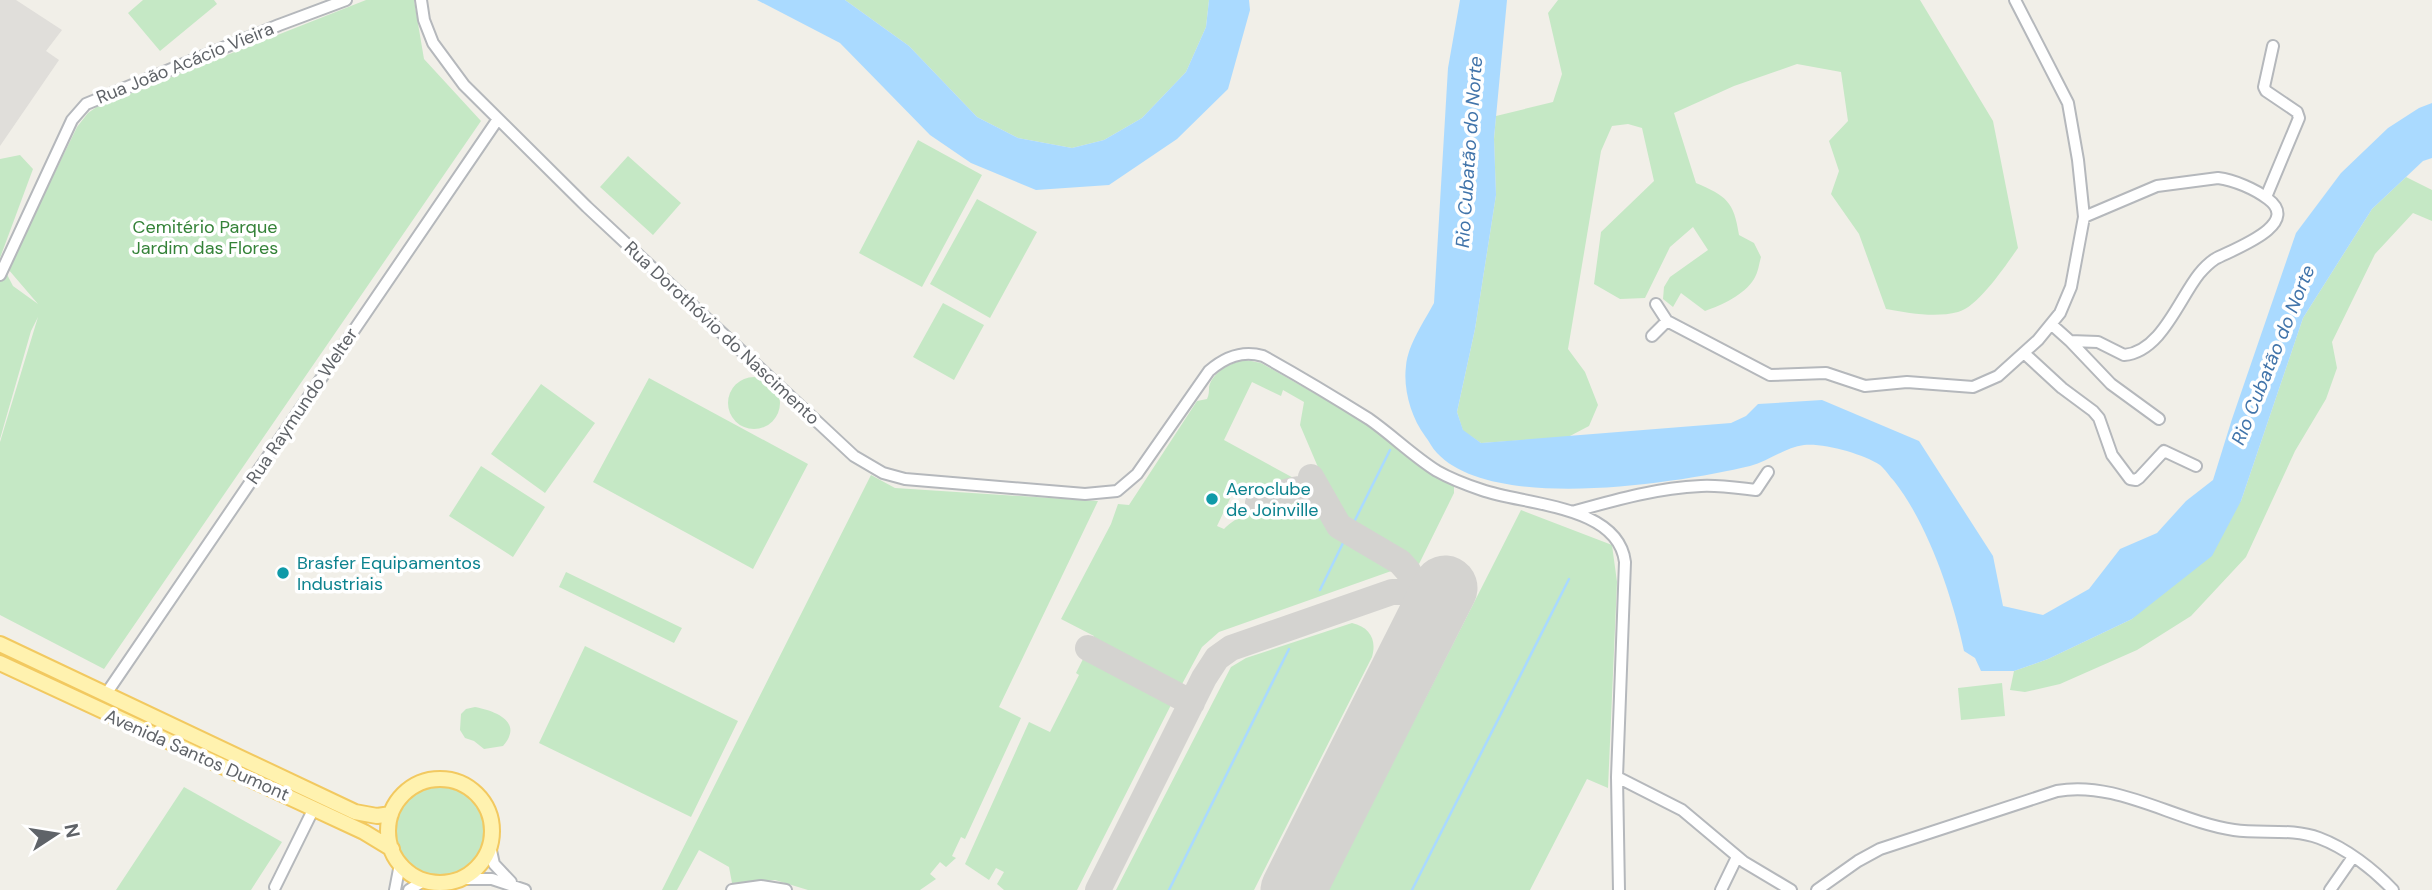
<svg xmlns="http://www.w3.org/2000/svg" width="2432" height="890" viewBox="0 0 2432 890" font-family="'DM Sans',sans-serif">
  <rect width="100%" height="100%" fill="#f1efe8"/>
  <path fill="#e0deda" d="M0,0H16L62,30L46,51L59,60L0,146Z"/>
  <path fill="#c5e8c5" d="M143,0H214L217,4L160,51L128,13Z
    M366,0H414L424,59L481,121L104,669L0,615V442L38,317L31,331L0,439V261L13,286L38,304L8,269L77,127L88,113L98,106Z
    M845,0H1209L1206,27L1186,72L1142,118L1104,140L1072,148L1018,138L977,117L909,46Z
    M1558,0H1920L1993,121L2018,248C2006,265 1978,307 1958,312C1935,318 1909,313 1886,309L1859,234L1831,194L1839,171L1829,141L1848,121L1841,72L1797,64L1734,86L1674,113L1696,183C1726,196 1734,201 1739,235L1754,243L1761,257C1759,264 1758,273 1754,279C1744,295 1722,305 1705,311L1681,293L1673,307L1663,299L1664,287L1670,277L1708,250L1693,227L1670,247L1645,298L1620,299L1594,284L1601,232L1654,181L1642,128L1628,124L1612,126L1601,151L1568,349L1585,372L1598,405L1589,426L1568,437L1481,443L1463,431L1457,412L1475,329L1496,195L1494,139L1496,116L1553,102L1562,74L1548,13Z
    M918,140L982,175L922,287L859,253Z
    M20,155L33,169L0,258V159Z
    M628,156L681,203L653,235L600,187Z
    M2406,177L2432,190V221L2413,213L2375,254L2332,342L2337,368L2326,399L2295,451L2246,557L2191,616L2137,650L2060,684L2025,692L2010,690L2014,671L2048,659L2132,619L2241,501L2303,318L2372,209Z
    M977,199L1037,232L990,318L930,284Z
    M943,303L984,325L954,380L913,357Z
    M1246,360L1261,363L1356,417L1434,475L1454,486V493L1419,564L1350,525L1338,514L1300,425L1304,402L1283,390L1281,396L1252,382L1224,440L1299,481L1257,499L1236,486L1217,526L1224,529C1237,515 1295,484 1313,497C1323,504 1326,525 1342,536C1358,548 1383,555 1397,569L1219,632L1202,647L1181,686L1177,688L1090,644L1094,636L1061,619L1111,524L1118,504L1129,505L1197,401L1207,399C1209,395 1209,391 1209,387C1213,371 1232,362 1246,360Z
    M728 403a26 26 0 1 1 52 0a26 26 0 1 1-52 0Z
    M649,378L808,464L753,569L593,482Z
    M541,384L595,423L545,493L491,454Z
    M481,466L545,507L513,557L449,516Z
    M871,475L895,488L1098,501L999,707L1021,718L965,839L961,837L952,856L956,858L946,867L940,862L930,874L936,879L920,890H808L775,880L732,883L729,867L699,850L677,890H662Z
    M1521,510L1612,545L1617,582L1608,788L1587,779L1530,890H1328Z
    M566,572L682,628L674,643L559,587Z
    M1352,623C1370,627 1377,640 1372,657L1254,890H1116L1231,667L1246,658Z
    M585,646L738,721L691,817L539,743Z
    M1086,653L1170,698L1172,703L1077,890H1004L997,884L1004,872L996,868L989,880L965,864L1029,722L1050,732L1079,675L1076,673Z
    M2002,683L2005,716L1961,720L1958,688Z
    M475,707C496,711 524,722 503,746L484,749L474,741L465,738L460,730L461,714L466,709Z
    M396 831a44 44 0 1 1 88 0a44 44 0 1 1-88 0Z
    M184,787L282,842L251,890H116Z"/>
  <path fill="#aadaff" d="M757,0H845L909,46L977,117L1018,138L1072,148L1104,140L1142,118L1186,72L1206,27L1209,0H1249L1250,10L1228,89L1177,139L1109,185L1036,190L971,163L930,135L840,43Z
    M1460,0H1507L1494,138L1496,195L1475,329L1457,412L1463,430L1481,443L1731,423L1746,416L1758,404L1822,400L1919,441L1993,556L2003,606L2043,615L2089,589L2120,549L2157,533L2186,501L2213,480L2232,419L2296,233L2341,173L2388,128L2419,108L2432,103V158L2423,161L2372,209L2303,318L2241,501L2212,556L2132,619L2048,659L2014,671H1981L1975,658L1964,651C1953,598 1928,524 1894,481C1890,477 1885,469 1880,465C1863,454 1825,443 1804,445C1786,447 1769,461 1750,466C1678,483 1493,513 1437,453C1432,448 1429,441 1425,436C1411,417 1403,389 1406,366C1408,344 1424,322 1434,303L1448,68Z"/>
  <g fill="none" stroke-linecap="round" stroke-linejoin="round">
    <path stroke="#aadaff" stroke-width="2.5" d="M1354,522L1390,450
      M1320,590L1343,543
      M1169,890L1289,649
      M1412,890L1569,579"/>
    <path stroke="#d4d3d0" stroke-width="26" d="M1311,477L1339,526L1400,562L1408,571L1425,604
      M1258,503C1278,495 1301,481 1320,495
      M1088,648L1192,703
      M1098,890L1204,678L1217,658L1231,648L1392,592H1413L1419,597L1426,605L1428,615L1425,627"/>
    <path stroke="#d4d3d0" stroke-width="65" d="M1293,890L1445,588"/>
    <defs>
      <path id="minor" d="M421,0L424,20L433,43L464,85L587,207L854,456L883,473L905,479L1085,494L1117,491L1137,474L1209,371C1225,357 1242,350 1263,356C1299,376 1334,397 1369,419C1392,435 1413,456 1437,471C1451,479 1467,485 1482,490C1525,505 1618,505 1625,562L1617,777L1619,890
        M2266,197L2299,118L2297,112L2266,91L2264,87L2273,46
        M0,275L72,120L86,104L279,25L346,0
        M1656,304L1667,321L1770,375L1826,373L1865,386L1907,382L1973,387L1998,376L2038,340L2060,313L2071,287L2084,217L2078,160L2068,103L2015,0
        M2051,324L2070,341L2098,342L2124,355C2161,352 2179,299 2199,274C2204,268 2209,263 2215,259C2231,250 2303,225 2268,199C2255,189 2234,180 2218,178L2157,186L2084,217
        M1652,336L1667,321
        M2070,341L2111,384L2159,419
        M2024,353L2062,388L2093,411L2099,418L2112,455L2130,479L2136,480L2139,478L2164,451L2196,466
        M1572,512C1615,500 1656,488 1701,486C1719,485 1738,488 1756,490L1768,472
        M106,694L498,119
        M1617,777L1682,810L1744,862L1791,890
        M490,846L494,864L511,882
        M461,879H492L525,890
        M275,887L314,808
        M395,890L400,864
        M409,890L425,880
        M732,890L761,886L786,890
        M1721,890L1737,857
        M1817,890L1858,861L1880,849L2057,791C2116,780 2175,821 2234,830C2262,834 2292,828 2319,838C2346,848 2373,869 2393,890
        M2330,890L2353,857"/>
      <path id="major" d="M0,644L355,812L377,816L391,814
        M0,663L364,832L392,849
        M388 831a52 52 0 1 1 104 0a52 52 0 1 1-104 0Z"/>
    </defs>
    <use href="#minor" stroke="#b5b8bc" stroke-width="14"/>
    <use href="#major" stroke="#f2c960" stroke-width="18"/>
    <use href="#minor" stroke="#fff" stroke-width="10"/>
    <use href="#major" stroke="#fff2af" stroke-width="14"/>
  </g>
  <g fill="#0f9aa8" stroke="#fff" stroke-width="2.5">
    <circle cx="1212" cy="499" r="7"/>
    <circle cx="283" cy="573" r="7"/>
  </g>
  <g text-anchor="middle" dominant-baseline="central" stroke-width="7" stroke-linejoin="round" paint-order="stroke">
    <g font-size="18" fill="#5f6368" stroke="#fff">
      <text transform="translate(185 63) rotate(-22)">Rua João Acácio Vieira</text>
      <text transform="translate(722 333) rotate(43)">Rua Dorothóvio do Nascimento</text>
      <text transform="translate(302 406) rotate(-56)">Rua Raymundo Welter</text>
      <text transform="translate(197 755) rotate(24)">Avenida Santos Dumont</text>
    </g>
    <g font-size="18" fill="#348238" stroke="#fff">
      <text x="205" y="227">Cemitério Parque<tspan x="205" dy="21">Jardim das Flores</tspan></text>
    </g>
    <g font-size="18" fill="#0d838f" stroke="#fff" text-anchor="start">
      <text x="1226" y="489">Aeroclube<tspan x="1226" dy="21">de Joinville</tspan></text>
      <text x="297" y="563">Brasfer Equipamentos<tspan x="297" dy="21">Industriais</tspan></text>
    </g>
    <g font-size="19" font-style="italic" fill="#4174aa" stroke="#fff">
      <text transform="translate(1469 152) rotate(-86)">Rio Cubatão do Norte</text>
      <text transform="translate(2273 355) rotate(-68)">Rio Cubatão do Norte</text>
    </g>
  </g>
  <g transform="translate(56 834) rotate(78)" stroke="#ffffff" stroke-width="5" paint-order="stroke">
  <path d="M0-5L12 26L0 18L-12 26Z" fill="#5f6368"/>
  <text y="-10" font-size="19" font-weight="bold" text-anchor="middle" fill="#5f6368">N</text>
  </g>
</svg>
